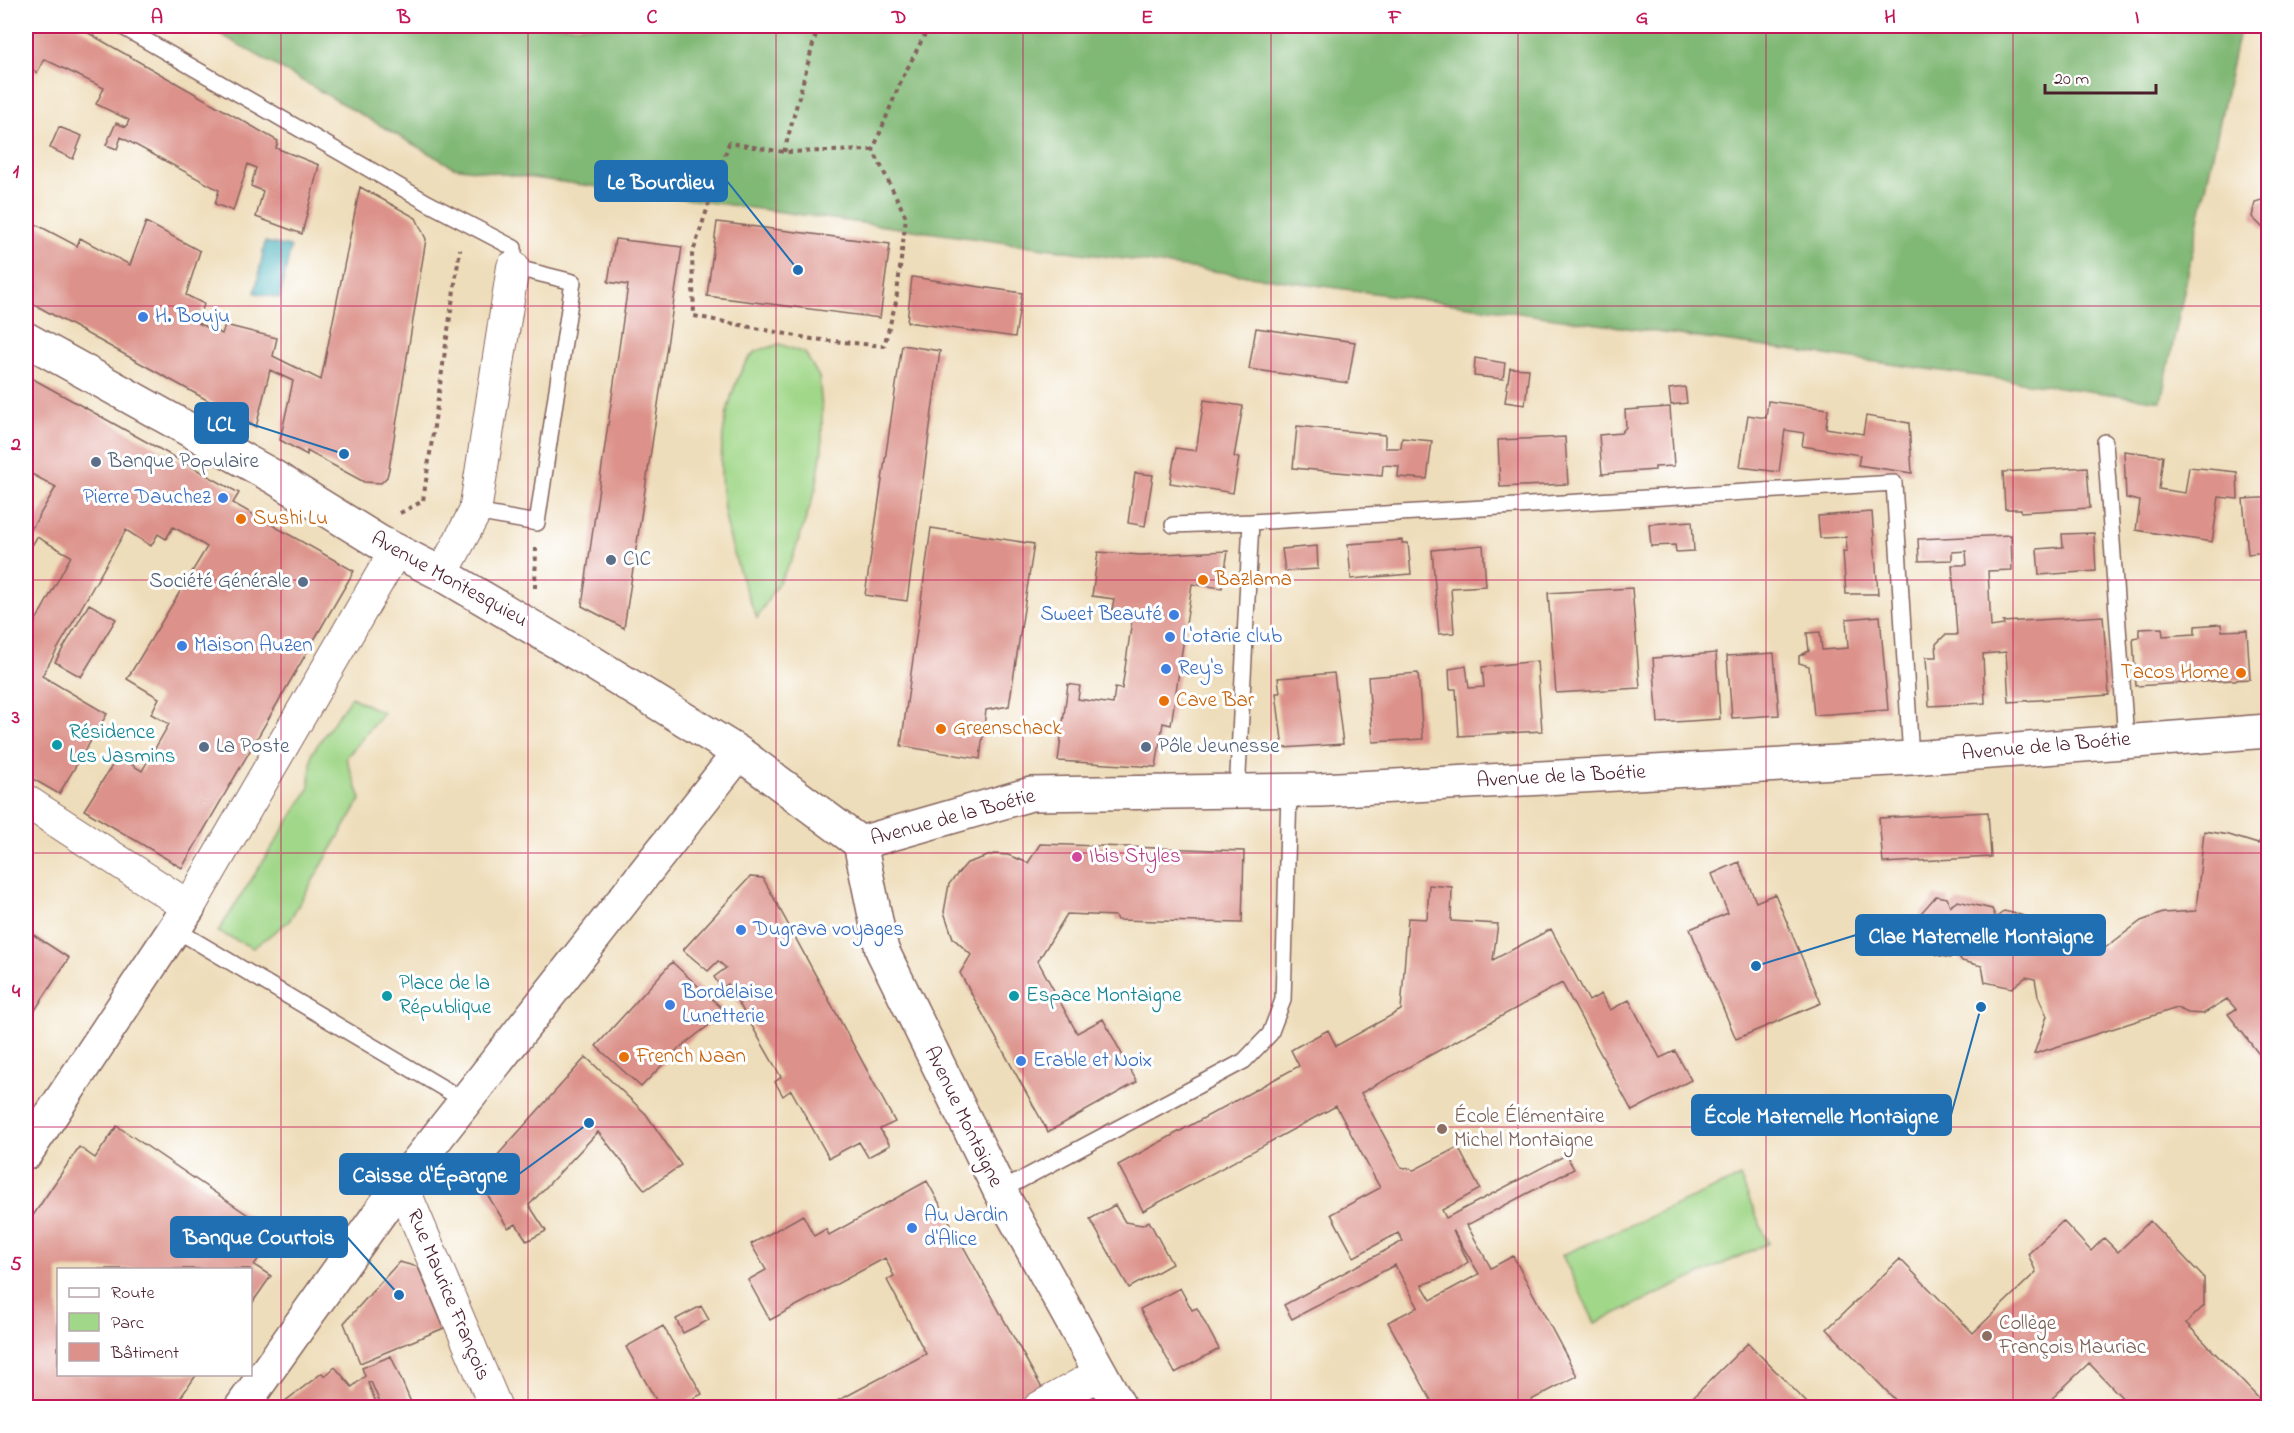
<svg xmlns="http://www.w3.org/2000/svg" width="2294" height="1433" viewBox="0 0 2294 1433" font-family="'Indie Flower',sans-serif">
  <rect width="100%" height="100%" fill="#fff"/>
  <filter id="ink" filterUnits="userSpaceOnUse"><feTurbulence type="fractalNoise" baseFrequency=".0167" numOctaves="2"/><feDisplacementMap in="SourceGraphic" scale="12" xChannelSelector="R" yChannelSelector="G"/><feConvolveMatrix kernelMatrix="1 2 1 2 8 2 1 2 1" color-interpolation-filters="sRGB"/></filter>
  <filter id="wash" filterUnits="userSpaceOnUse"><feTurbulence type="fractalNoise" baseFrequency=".008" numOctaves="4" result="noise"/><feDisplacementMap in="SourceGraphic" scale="24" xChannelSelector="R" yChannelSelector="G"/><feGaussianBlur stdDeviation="1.35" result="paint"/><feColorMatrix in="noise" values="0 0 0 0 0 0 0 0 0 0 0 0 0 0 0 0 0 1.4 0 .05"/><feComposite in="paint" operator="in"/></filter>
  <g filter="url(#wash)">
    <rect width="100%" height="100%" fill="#eeddba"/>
    <path fill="#a0d788" stroke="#757b5a" stroke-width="1.5" d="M779,344L805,353L819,377L822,408V449L816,488L792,560L757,618C726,545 708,472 732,394C736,382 745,358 757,351C764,348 773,347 779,344Z
      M351,697L383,713L346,758L361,799L289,921L253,948L218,932L309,789L312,753Z
      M1740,1177L1768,1243L1595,1323L1562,1255Z"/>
    <path fill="#80b874" stroke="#656c50" stroke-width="1.5" d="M206,26H2240L2161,401L453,167Z"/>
    <path fill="#3dadb8" stroke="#446672" stroke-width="1.5" d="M265,242L291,247L280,298L255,293Z"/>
    <g id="blocks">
      <path fill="#dc928a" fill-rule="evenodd" d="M26,26H76L278,141L276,148L319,165L302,234L256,217L263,191L251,186L256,168L248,164L233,211L215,204L219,190L121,137L117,149L106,145L116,123L126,127L129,120L96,104L104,88L44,59L37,73L26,66L30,53L26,50Z
        M59,127L82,136L73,159L50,148Z
        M360,187L416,218L426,239L389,469L387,477L381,483L364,482L307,451V455L280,440L293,381L270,370L256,427L26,300V219L77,246L80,238L130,265L146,222L200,251L186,295L204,304L198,323L222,334L225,325L277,338L273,356L321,380Z
        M2268,198V228L2265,230L2252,217L2255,202Z
        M717,222L890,244L880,318L707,296Z
        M615,239L682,247L624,628L582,606L628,285L608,282Z
        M912,277L1022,293L1015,337L907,322Z
        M1256,328L1355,342L1348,383L1249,369Z
        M902,345L940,351L907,601L865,595Z
        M1475,358L1505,363L1503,379L1474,376Z
        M1510,368L1529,369L1525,405L1505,402Z
        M26,375L239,493L233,503L354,571L182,868L84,810L118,756L142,771L169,724L151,714L159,698L127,679L207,547L188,535L173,527L166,539L158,534L151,546L126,530L42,676L107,714L59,794L26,775V639L71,556L37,537L30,549L26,546V538L56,487L26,471Z
        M1685,387L1687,403L1671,405L1669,389Z
        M1204,400L1243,406L1234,457L1239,458L1233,493L1170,483L1176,448L1196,451Z
        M1768,401L1828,409L1826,428L1863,434L1866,416L1909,423L1912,473L1858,465L1860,455L1802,446L1804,433L1785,430L1779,472L1740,467L1748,415L1766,418Z
        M1670,407L1674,466L1655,467V470L1602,474L1599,435L1621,433L1626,427L1625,410Z
        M1297,426L1385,435V448H1401L1402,438L1432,441L1427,479L1398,477L1399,466L1383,465L1382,476L1293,468Z
        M1565,437L1568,484L1500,487L1498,440Z
        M2124,451L2163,456L2159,489L2185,493L2189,467L2237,472L2238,499L2219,497L2212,542L2136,530L2140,501L2126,498Z
        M2087,467L2090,508L2021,512V509H2005L2003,472Z
        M1135,473L1153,475L1145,526L1128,523Z
        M2260,498H2268V552L2248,554L2243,499Z
        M1872,512L1878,594H1846L1843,551H1847L1846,537L1820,538L1818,516Z
        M1692,521L1694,551L1676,552L1675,545L1651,546L1649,524Z
        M931,528L1034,544L1009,706L986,710L980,759L901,746Z
        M2094,533L2096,571L2039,575L2037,549L2063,547L2062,534Z
        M2011,535L2012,570L1988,571L1991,627L2004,625L2003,622L2103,616L2109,695L2009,702L2006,652L1983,654L1985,703L1929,706L1926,657H1937L1936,644L1945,635H1957L1952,565H1967L1966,551L1952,552V560L1919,561L1918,539Z
        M1402,540V543H1408L1411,574L1351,579L1348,544Z
        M1483,545L1486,586L1451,588L1454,633L1439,634L1432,550Z
        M1317,546L1318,569L1285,571L1282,549Z
        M1228,551L1222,588L1192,584L1171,725L1163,723L1156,767L1058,761L1068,684L1080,686L1078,699L1113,704L1115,688L1122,689L1133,613L1112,610L1114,599L1092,596L1098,552L1141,555Z
        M1632,588L1640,688L1556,693L1548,593Z
        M89,604L116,619L81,677L55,662Z
        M1880,616L1888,710L1814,715L1809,666L1799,663V656L1809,651L1807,633L1820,632L1822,650L1848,648L1846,619Z
        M2221,624L2222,631L2247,630L2250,679L2136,686L2133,638L2139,637V629L2162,628L2163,636L2195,634V626Z
        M1716,653L1720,719L1658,723L1653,658Z
        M1774,653L1779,715L1732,718L1727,656Z
        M1537,661L1542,731L1459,736L1456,689H1450L1449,669L1466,666L1469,688L1484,687L1482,667Z
        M1334,673L1343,744L1283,748L1276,693H1280L1278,678Z
        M1418,673L1423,739L1373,742L1368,677Z
        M1988,812L1991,857L1883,863L1879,818Z
        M2204,831L2229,835L2258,844L2264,833L2268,836V1066L2228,1014L2236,1009L2227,999L2203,1014L2188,1013L2177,1008L2034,1054L2047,1016L2038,996L2035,979L2026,977L2012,988L1985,982L1982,966L1962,961L1955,952L1950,958L1937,955L1917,929L1921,913L1936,896L1947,898L1950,906L1958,901L1992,909L1996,918L2004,911L2021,915L2105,948L2141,921L2163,913L2196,911Z
        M1040,844L1244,851L1242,923L1117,920L1115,916L1067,914L1038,961L1077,1033L1103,1019L1137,1082L1048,1132L960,973L971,955L953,938L944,912L949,884L967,863L994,854L1008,855L1028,863Z
        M1739,862L1756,902L1775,894L1821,1003L1736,1039L1690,929L1728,913L1712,874Z
        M750,877L763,878L895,1122L880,1129L890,1145L868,1157L859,1142L829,1158L791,1090L783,1096L775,1082L781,1077L728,984L721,988L714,977L726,968L718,961L708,971L683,950Z
        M1429,885L1452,887L1451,921L1498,924L1493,960L1551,929L1589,1001L1601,994L1610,1010L1629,1000L1660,1058L1675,1051L1691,1080L1632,1111L1562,983L1361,1093L1401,1167L1414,1170L1458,1147L1480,1189L1442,1210L1446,1218L1566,1155L1574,1169L1467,1225L1491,1268L1513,1256L1577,1376L1518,1407H1435L1388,1322L1418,1307L1395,1265L1292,1319L1284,1305L1403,1241L1398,1233L1354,1257L1331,1214L1380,1188L1336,1106L1143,1211L1118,1165L1299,1066L1291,1050L1298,1046L1328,1030L1336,1046L1401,1010L1408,918L1427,919ZM1453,1230L1479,1274L1431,1300L1422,1285L1451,1274L1468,1262Z
        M26,930L69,958L26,1024Z
        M672,962L726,1012L678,1049L641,1087L596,1046Z
        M586,1057L646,1114L681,1165L645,1190L598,1132L529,1205L546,1231L527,1241L516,1224L508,1228L477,1178Z
        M117,1126L276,1234L254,1265L271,1276L250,1306V1269H58V1374H197L174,1407H26V1239L28,1236L26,1226L79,1147L95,1158Z
        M927,1181L1044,1392L1014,1407H826L926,1354L887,1280L894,1276L885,1258L770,1320L748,1280L766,1270L751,1244L803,1215L814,1236L826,1229L829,1235Z
        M1115,1205L1125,1222L1142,1225L1149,1221L1172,1264L1129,1288L1090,1219Z
        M2063,1221L2091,1251L2104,1238L2118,1252L2150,1221L2204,1278V1306L2186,1323L2267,1407H2131L2089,1363L2043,1407H1902L1827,1329L1900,1259L1973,1333L2036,1272L2028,1254Z
        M399,1262L418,1267L444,1328L360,1363L344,1323Z
        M1180,1288L1192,1310L1197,1308L1219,1349L1175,1373L1140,1309Z
        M701,1306L709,1320L683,1333L676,1319Z
        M663,1326L702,1394L677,1407H660L626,1347Z
        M1748,1343L1811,1407H1682L1691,1399Z
        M391,1356L413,1407H382L371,1382L368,1383L378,1407H288L284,1402L322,1373L325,1376L335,1367L352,1387L365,1376L362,1368Z"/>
    </g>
  </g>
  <g filter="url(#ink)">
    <use href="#blocks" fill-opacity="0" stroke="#83625d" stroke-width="1.5"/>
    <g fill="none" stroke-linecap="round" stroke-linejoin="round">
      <defs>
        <path id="lane" d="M121,26L428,203L514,248L513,267L573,282L537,523L475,512
          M2105,442L2126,740
          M1173,525L1251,522
          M1237,793L1251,522L1894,483L1911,758
          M175,929L465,1101
          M1000,1191L1244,1061L1270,1034L1283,1000L1289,792"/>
        <path id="street" d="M442,574L475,512L513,267
          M26,801L189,907L396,550
          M401,1183L496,1408
          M1039,1408L1101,1373"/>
        <path id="secondary" d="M26,339L274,477L379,542L442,574L593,663L739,753L860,843
          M860,843L1031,794L1321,790L1911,758L2268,731
          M860,843L882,950L1000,1191L1120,1408
          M26,1153L189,907
          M241,1408L401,1183L739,753"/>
      </defs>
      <use href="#lane" stroke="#83625d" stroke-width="18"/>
      <use href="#street" stroke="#83625d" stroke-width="34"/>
      <use href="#secondary" stroke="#83625d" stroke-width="36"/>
      <path stroke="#83625d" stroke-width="4" stroke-dasharray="4.5 4.5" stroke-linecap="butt" d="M873,150L784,152L729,143L692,255L694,316L812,339L884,346L896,302L906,217L873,150L900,83L929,26
        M784,152L818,26
        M400,513L423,501L460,249
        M535,588L536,548"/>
      <use href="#lane" stroke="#fff" stroke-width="15"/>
      <use href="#street" stroke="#fff" stroke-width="32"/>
      <use href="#secondary" stroke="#fff" stroke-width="33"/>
    </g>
  </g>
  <path fill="none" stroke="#c2185b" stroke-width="1.5" stroke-opacity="0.55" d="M281,26V1408M528,26V1408M776,26V1408M1023,26V1408M1271,26V1408M1518,26V1408M1766,26V1408M2013,26V1408M26,306H2268M26,580H2268M26,853H2268M26,1127H2268"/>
  <g fill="#3f7fe0" stroke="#fff" stroke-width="2">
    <circle cx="143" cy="317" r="6"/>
    <circle cx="223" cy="498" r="6"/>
    <circle cx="1174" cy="615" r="6"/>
    <circle cx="1170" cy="637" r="6"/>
    <circle cx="182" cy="646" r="6"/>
    <circle cx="1166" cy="669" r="6"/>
    <circle cx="741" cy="930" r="6"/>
    <circle cx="670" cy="1005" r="6"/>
    <circle cx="1021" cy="1061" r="6"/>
    <circle cx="912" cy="1228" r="6"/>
  </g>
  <g fill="#5c6f8a" stroke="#fff" stroke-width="2">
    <circle cx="96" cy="462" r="6"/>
    <circle cx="611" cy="560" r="6"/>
    <circle cx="303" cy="582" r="6"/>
    <circle cx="204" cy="747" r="6"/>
    <circle cx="1146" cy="747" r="6"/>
  </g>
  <g fill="#e8710a" stroke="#fff" stroke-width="2">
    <circle cx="241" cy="519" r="6"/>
    <circle cx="1203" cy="580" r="6"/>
    <circle cx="2241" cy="673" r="6"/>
    <circle cx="1164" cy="701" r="6"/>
    <circle cx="941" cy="729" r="6"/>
    <circle cx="624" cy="1057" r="6"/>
  </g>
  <g fill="#0f9aa8" stroke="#fff" stroke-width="2">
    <circle cx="57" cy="745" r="6"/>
    <circle cx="387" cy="996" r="6"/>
    <circle cx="1014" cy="996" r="6"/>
  </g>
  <circle fill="#d1479c" stroke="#fff" stroke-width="2" cx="1077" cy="857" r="6"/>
  <g fill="#8d6e63" stroke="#fff" stroke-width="2">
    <circle cx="1442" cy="1129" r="6"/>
    <circle cx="1987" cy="1336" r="6"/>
  </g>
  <g text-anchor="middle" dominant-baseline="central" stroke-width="6" stroke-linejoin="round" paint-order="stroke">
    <g font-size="21" fill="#366cbe" stroke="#fff" text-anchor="start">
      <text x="155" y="317">H. Bouju</text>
      <text x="211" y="498" text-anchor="end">Pierre Dauchez</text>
      <text x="1162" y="615" text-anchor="end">Sweet Beauté</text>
      <text x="1182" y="637">L'otarie club</text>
      <text x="194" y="646">Maison Auzen</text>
      <text x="1178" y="669">Rey's</text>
      <text x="753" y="930">Dugrava voyages</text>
      <text x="682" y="993">Bordelaise<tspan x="682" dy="24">Lunetterie</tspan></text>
      <text x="1033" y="1061">Erable et Noix</text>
      <text x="924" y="1216">Au Jardin<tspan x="924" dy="24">d'Alice</tspan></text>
    </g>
    <g font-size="21" fill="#4e5e75" stroke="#fff" text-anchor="start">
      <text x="108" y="462">Banque Populaire</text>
      <text x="623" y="560">CIC</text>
      <text x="291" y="582" text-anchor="end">Société Générale</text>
      <text x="216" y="747">La Poste</text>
      <text x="1158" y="747">Pôle Jeunesse</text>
    </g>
    <g font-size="21" fill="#c56008" stroke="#fff" text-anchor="start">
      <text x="253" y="519">Sushi Lu</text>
      <text x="1215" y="580">Bazlama</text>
      <text x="2229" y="673" text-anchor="end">Tacos Home</text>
      <text x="1176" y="701">Cave Bar</text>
      <text x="953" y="729">Greenschack</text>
      <text x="636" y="1057">French Naan</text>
    </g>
    <g font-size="21" fill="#4a1f2b" stroke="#fff">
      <text transform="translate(449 580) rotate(29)">Avenue Montesquieu</text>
      <text transform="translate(2046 747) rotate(-5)">Avenue de la Boétie</text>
      <text transform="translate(1561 777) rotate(-3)">Avenue de la Boétie</text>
      <text transform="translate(953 818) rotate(-15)">Avenue de la Boétie</text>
      <text transform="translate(963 1117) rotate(64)">Avenue Montaigne</text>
      <text transform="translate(448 1295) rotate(67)">Rue Maurice François</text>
    </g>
    <g font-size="21" fill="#0d838f" stroke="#fff" text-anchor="start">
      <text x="69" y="733">Résidence<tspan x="69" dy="24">Les Jasmins</tspan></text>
      <text x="399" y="984">Place de la<tspan x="399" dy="24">République</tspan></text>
      <text x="1026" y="996">Espace Montaigne</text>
    </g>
    <g font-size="21" fill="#b23c85" stroke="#fff" text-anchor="start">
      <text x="1089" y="857">Ibis Styles</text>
    </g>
    <g font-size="21" fill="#785e54" stroke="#fff" text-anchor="start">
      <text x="1454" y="1117">École Élémentaire<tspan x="1454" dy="24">Michel Montaigne</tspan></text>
      <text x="1999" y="1324">Collège<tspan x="1999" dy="24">François Mauriac</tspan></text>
    </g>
  </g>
  <path fill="none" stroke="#1f6fb2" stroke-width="2" d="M798 270L727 181M344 454L248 423M1756 966L1856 935M1981 1007L1951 1115M589 1123L519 1174M399 1295L347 1237"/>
  <g fill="#1f6fb2" stroke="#fff" stroke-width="2">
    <circle cx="798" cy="270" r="6"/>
    <circle cx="344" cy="454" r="6"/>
    <circle cx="1756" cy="966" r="6"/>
    <circle cx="1981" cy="1007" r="6"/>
    <circle cx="589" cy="1123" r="6"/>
    <circle cx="399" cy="1295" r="6"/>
  </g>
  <g fill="#1f6fb2" stroke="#1f6fb2" stroke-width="2">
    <rect x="595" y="161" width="132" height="40" rx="6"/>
    <rect x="195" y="403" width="53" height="40" rx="6"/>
    <rect x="1856" y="915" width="249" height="40" rx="6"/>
    <rect x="1692" y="1095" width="259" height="40" rx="6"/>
    <rect x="340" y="1154" width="179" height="40" rx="6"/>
    <rect x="171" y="1217" width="176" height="40" rx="6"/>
  </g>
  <g font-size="22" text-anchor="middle" font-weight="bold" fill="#fff">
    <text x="661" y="189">Le Bourdieu</text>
    <text x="221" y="431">LCL</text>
    <text x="1981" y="943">Clae Maternelle Montaigne</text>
    <text x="1821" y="1123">École Maternelle Montaigne</text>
    <text x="430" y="1182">Caisse d'Épargne</text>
    <text x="259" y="1244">Banque Courtois</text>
  </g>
  <rect width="2294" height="1433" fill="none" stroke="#fff" stroke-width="66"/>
  <rect x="57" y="1268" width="195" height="108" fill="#ffffff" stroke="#b7a5aa" stroke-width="1.5"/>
  <rect x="69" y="1288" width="30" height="9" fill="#ffffff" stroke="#b7a5aa" stroke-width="1.5"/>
  <text x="111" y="1298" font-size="18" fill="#4a1f2b">Route</text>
  <rect x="69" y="1313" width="30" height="18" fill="#a0d788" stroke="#b7a5aa" stroke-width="1.5"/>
  <text x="111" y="1328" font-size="18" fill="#4a1f2b">Parc</text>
  <rect x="69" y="1343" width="30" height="18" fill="#dc928a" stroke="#b7a5aa" stroke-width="1.5"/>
  <text x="111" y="1358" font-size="18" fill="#4a1f2b">Bâtiment</text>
  <path d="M2045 84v9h111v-9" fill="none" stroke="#4a1f2b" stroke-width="3"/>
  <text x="2054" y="84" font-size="18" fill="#4a1f2b" stroke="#ffffff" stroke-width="4.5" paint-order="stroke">20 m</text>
  <rect x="33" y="33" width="2228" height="1367" fill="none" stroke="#c2185b" stroke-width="2"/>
  <g font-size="20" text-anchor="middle" font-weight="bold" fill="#c2185b">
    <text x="157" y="23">A</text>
    <text x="404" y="23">B</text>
    <text x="652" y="23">C</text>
    <text x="899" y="23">D</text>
    <text x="1147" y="23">E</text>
    <text x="1395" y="23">F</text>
    <text x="1642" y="23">G</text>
    <text x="1890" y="23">H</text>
    <text x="2137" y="23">I</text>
    <text x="16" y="177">1</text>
    <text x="16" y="450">2</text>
    <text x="16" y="723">3</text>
    <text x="16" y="997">4</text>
    <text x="16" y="1270">5</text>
  </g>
</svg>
